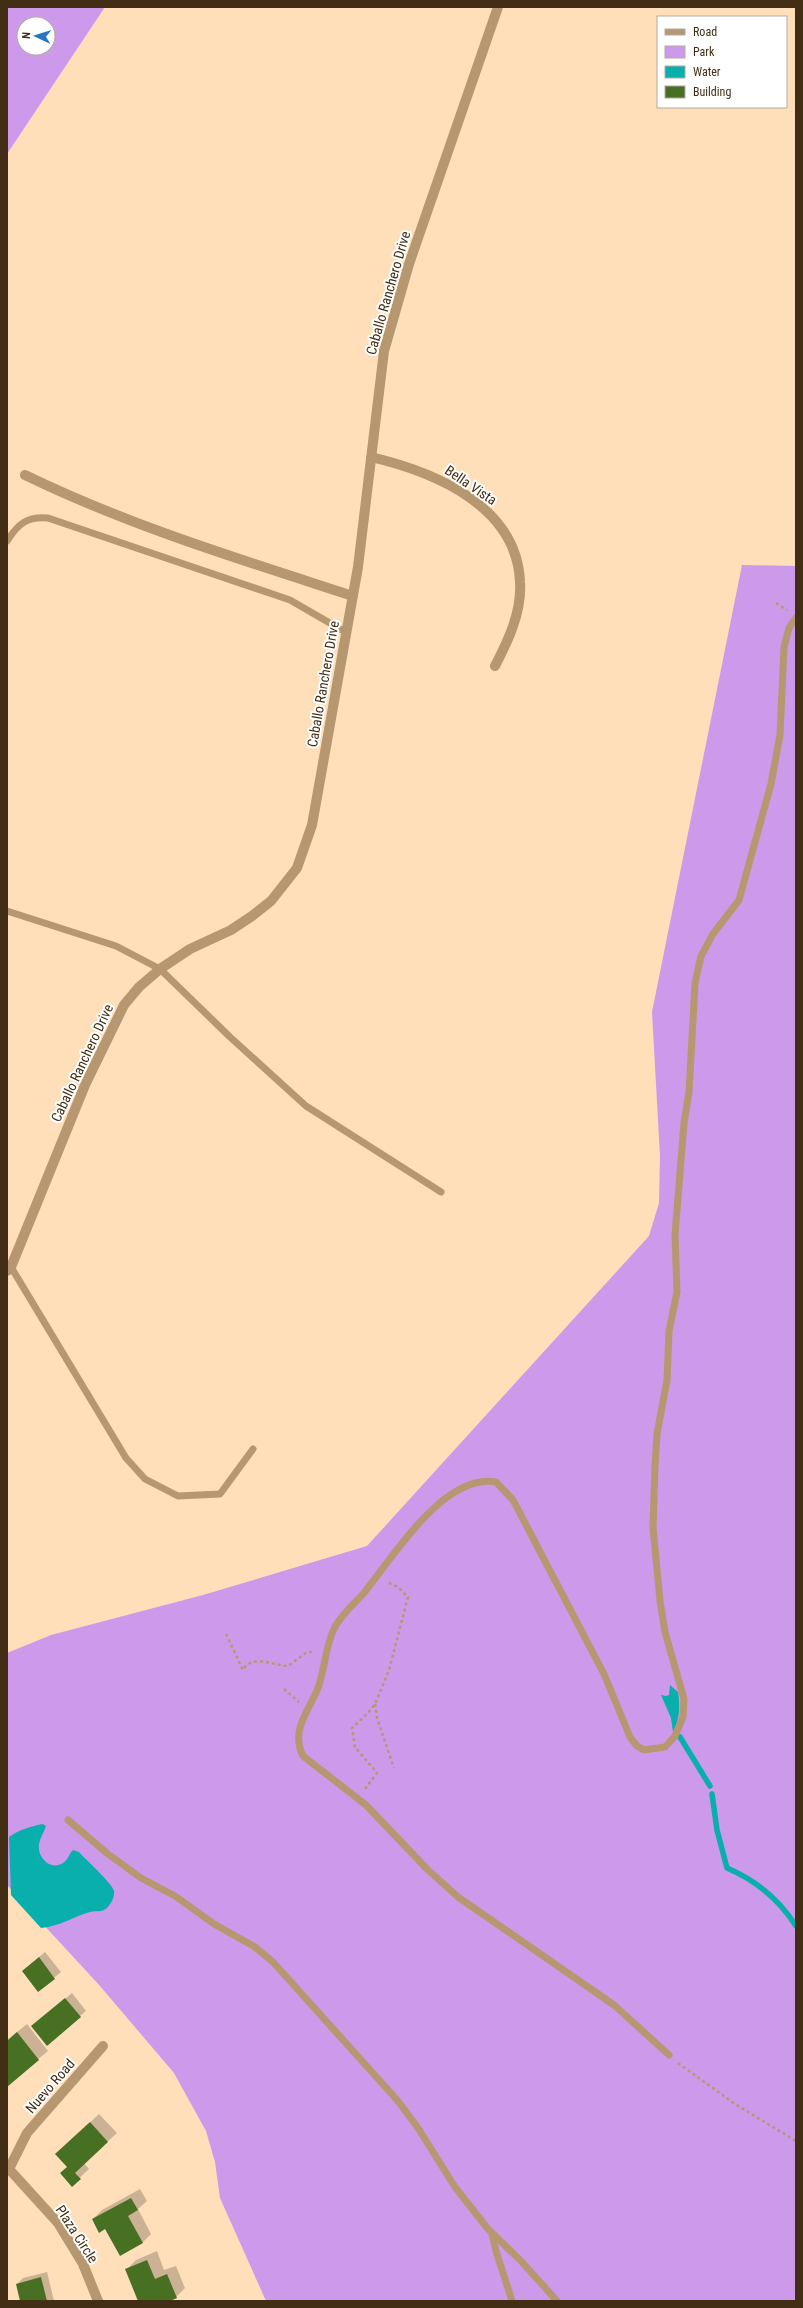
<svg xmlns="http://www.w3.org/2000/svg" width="803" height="2308" viewBox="0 0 803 2308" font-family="'Roboto Condensed',sans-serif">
  <rect width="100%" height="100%" fill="#fedfba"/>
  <path fill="#cd99eb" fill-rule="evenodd" d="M7,7H105L7,154ZM24,24H48V48H24Z
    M742,565L796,566V2301H266L220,2198L215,2162L206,2131L174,2073L100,1986L7,1885V1653L51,1635L203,1595L367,1546L649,1236L659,1203L660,1156L652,1012Z"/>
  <path fill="#08afac" d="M670,1685L678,1692C680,1707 680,1718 673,1732L671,1718L661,1695L666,1696L669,1695Z
    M43,1824L46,1826C44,1832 40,1838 39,1844C37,1858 51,1871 63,1863C68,1860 69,1854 73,1850L79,1852C86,1860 112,1883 114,1891C115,1896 111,1904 107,1908C101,1913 97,1910 90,1912C72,1917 61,1926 41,1928L11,1895L9,1837C19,1830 31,1826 43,1824Z"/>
  <path fill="#0003" d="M45,1952L61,1972L38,1991L23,1971Z
    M72,1993L86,2011L80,2016L39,2021Z
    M27,2024L48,2051L7,2085V2040Z
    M99,2114L117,2133L84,2163L89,2169L72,2185L66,2145Z
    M140,2189L147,2201L138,2209L151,2234L142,2243L106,2227L93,2219L102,2210Z
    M157,2251L164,2270L176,2266L185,2288L176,2297L167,2301H139L127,2269L136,2260Z
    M47,2272L54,2301H21L17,2284L23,2278Z"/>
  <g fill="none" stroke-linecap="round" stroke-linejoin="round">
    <path stroke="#08afac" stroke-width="5.5" d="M680,1737L710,1786
      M712,1794L717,1830L727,1868C755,1880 779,1899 796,1926"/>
  </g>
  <path fill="#487023" d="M39,1957L55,1979L38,1992L22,1971Z
    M65,1998L81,2017L47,2046L31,2026Z
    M17,2032L39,2060L7,2087V2041Z
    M90,2122L108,2142L75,2173L81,2179L72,2187L60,2173L67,2167L55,2154Z
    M131,2198L138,2210L128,2216L143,2243L120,2256L105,2229L99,2233L92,2219Z
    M147,2260L155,2279L167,2274L177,2298L170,2301H138L125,2269Z
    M41,2277L47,2301H20L16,2284Z"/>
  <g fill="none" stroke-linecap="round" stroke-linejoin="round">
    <path stroke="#b39877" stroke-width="2.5" stroke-dasharray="3 3" stroke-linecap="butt" d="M776,603L787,610
      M226,1634L243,1670C252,1653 275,1666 288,1666L306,1653L315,1651
      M284,1689L299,1702
      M375,1704L377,1718L394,1768
      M365,1789L377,1773L355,1747L352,1728L368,1713L375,1704L389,1670L408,1597L398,1587L387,1582
      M678,2063L735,2104L796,2141"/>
    <path stroke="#b69770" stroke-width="7" d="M7,541C18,524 27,516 48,518L290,600L347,633
      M7,911L116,946L160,969L230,1037L306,1106L441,1192
      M11,1267L126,1458L145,1479L178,1496L220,1494L253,1449
      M68,1820L108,1854L141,1878L175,1896L214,1924L255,1947L273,1962L398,2101L418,2128L455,2187L488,2229L521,2261L557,2301
      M669,2055L614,2005L458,1897L427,1869L366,1805L303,1756C290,1730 309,1711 318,1688C325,1669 325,1647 334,1629C340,1616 353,1605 363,1594C392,1559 443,1473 496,1482L513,1500L604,1674L630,1737L637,1746L644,1750L665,1747L675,1736L683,1717L684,1699L665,1632L660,1601L653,1527L655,1465L657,1434L667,1380L669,1331L677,1292L675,1235L684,1123L689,1092L695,983L701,956L713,934L739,900L771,784L780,735L784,647L789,628L796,618
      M492,2234L496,2251L512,2301"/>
    <path stroke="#b69770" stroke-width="10" d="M371,457C435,472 517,506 520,582C522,612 508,641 495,666
      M25,475C130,526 242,560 353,596
      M7,1271L11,1267L85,1085L124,1005L139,987L160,969L190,949L231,930L252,916L271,901L297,868L312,825L358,567L384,351L409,264L498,7
      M9,2169L58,2223L83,2264L98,2301
      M9,2169L27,2133L103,2046"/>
  </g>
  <g text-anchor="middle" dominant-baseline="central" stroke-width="4" stroke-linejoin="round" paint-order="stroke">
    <g font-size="14" fill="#422e14" stroke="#fff">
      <text transform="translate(388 293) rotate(-74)">Caballo Ranchero Drive</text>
      <text transform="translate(471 485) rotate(34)">Bella Vista</text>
      <text transform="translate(323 684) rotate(-80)">Caballo Ranchero Drive</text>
      <text transform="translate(82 1063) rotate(-65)">Caballo Ranchero Drive</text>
      <text transform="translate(50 2086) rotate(-49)">Nuevo Road</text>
      <text transform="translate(77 2234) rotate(57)">Plaza Circle</text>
    </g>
  </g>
  <rect width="803" height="2308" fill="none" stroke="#422e14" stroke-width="16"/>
  <rect x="657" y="16" width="130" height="92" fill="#ffffff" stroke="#b3aba1"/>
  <rect x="665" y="29" width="20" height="6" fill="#b69770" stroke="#b3aba1"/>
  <text x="693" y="36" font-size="12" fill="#422e14">Road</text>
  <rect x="665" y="46" width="20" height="12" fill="#cd99eb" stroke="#b3aba1"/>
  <text x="693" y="56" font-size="12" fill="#422e14">Park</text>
  <rect x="665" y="66" width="20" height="12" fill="#08afac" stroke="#b3aba1"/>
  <text x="693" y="76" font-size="12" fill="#422e14">Water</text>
  <rect x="665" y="86" width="20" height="12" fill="#487023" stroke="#b3aba1"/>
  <text x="693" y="96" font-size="12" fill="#422e14">Building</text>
  <g transform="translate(36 36) rotate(274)"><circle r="19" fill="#ffffff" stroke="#b3aba1"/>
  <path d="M0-3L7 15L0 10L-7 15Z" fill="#2774c3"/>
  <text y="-6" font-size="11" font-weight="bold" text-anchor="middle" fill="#422e14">N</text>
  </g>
</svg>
